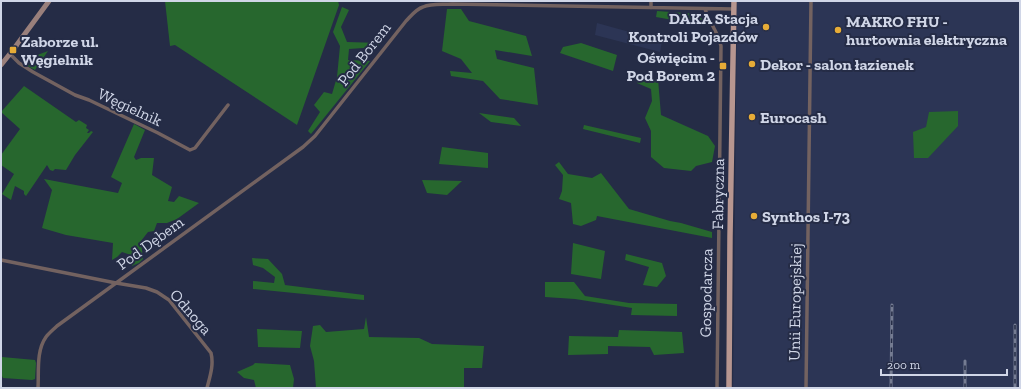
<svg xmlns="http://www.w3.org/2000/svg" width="1021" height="389" viewBox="0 0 1021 389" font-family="'Zilla Slab',serif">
  <rect width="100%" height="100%" fill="#252c46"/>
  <path fill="#2c3555" d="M737,1H1020V388H733Z
    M597,23L662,41L660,52L595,35Z"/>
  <path fill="#27672e" d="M165,1H338L339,5L297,125L175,45L170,46Z
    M342,7L349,10L341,27L347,42L380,43L378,47L349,49L348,60L370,61L311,134L308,131L320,112L314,105L324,92L332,94L337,77L340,46L333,32Z
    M447,9H461L469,21L526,36L532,56L495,50L497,59L534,68L538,105L500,99L483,81L451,76L450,71L472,73L461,59L442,51Z
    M657,11L699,14L706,26L656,17Z
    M581,43L617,55L613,71L560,53L563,47Z
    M48,51L35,70L24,64L32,57Z
    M638,77L658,79L661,115L708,136L715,146L712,162L696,166L691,171L664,168L651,157V131L645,118L652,101L651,89L637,83Z
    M24,86L76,122L79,120L87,125L86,128L89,130L87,133H89L91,131L93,132L75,155L66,170L55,169L53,171L50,170L47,165L26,196L24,194V191L15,186L11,200L2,194L14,174L1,165V155L20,129L1,112Z
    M958,111V126L928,158H914L913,132L926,127L929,112Z
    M479,113L514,118L521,126L491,122Z
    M134,124L145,130L134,157L136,160L141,158H154L152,175L172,187L168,201L174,202L179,196L199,203L177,219L167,223H157L154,231L148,232L141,241L143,259L139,263L132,266L134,256L122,252L117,257L112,260L113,243L66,235L42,228L52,190L44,179L118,193L122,183L111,177Z
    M584,125L641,138L640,143L583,129Z
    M442,147L488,153V168L439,164Z
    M559,162L568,174L592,178L601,173L629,209L670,221L681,223L712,232V238L597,216L596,220L581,226L573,224L571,203L559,199L562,191L563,175L555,165Z
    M422,180L462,181L447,195L427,193Z
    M573,243L605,251L601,279L571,274Z
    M626,254L662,263L666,276L657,287L643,285L649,267L625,260Z
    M252,258L268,259L282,274L285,285L364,295V300L253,289V281L274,283L275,277L263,268L253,265Z
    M545,282H574L585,296L629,303L677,304V316L631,315L632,308L575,299L545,297Z
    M366,317L369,337L419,338L432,344L484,346L482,368H464V388H316L314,361L310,346L313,326L320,325L326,332L364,329Z
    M257,329L302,331L300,348L258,347Z
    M619,330L682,332L684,353L654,355L650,347L608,346V354L568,355L569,336L618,337Z
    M2,357L35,360L36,363L35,379L32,380L3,378L2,376Z
    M255,363L290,365L294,379L293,388H256L254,380L244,378L237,372L253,365Z"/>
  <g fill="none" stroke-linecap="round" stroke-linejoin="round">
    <path stroke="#736260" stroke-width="3.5" d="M651,8V1
      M705,9C709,22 718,32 721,46L717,388
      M10,54L19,63L33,72L75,95L89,100L158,133L190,150L195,148L228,105
      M1,260L116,283L146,288L157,292L169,300L211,353C214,365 210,376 207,388
      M38,388C39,372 36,351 46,337C49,333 54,329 57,326L303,147L315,136L406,21C411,16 416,9 423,7C432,3 443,5 452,4L734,9
      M806,388L811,1"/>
    <path stroke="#997f7b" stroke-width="5" d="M1,65L13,50L49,1"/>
    <path stroke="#b79690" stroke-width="5.5" d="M729,388L730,236L734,1"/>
    <defs>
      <path id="rail" d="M1015,325V388
        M891,388L892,305
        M965,388V361"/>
    </defs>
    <use href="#rail" stroke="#757c92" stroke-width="3"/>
    <use href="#rail" stroke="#252c46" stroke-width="1.5" stroke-dasharray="4.5" stroke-linecap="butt"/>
  </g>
  <g fill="#e7ac37" stroke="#252c46" stroke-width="1.5">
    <circle cx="766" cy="27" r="4"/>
    <circle cx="838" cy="30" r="4"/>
    <rect x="9" y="46" width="8" height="8" rx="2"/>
    <circle cx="752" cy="64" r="4"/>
    <rect x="719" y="62" width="8" height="8" rx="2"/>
    <circle cx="752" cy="117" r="4"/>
    <circle cx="754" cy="216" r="4"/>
  </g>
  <g text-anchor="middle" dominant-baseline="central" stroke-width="4" stroke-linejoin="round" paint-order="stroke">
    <g font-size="16" font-weight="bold" fill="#d0d6e7" stroke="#252c46" text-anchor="start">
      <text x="758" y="18" text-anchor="end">DAKA Stacja<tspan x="758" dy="18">Kontroli Pojazdów</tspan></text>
      <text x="846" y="21">MAKRO FHU -<tspan x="846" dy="18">hurtownia elektryczna</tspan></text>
      <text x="21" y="41">Zaborze ul.<tspan x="21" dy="18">Węgielnik</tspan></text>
      <text x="715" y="57" text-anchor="end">Oświęcim -<tspan x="715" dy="18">Pod Borem 2</tspan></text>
      <text x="760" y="64">Dekor - salon łazienek</text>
      <text x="760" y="117">Eurocash</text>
      <text x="762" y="216">Synthos I-73</text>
    </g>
    <g font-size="16" fill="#d0d6e7" stroke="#252c46">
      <text transform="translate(364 54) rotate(-52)">Pod Borem</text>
      <text transform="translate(130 107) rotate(25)">Węgielnik</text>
      <text transform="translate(718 194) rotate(-89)">Fabryczna</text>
      <text transform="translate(150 243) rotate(-36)">Pod Dębem</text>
      <text transform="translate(706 293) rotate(-89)">Gospodarcza</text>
      <text transform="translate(795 302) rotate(-89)">Unii Europejskiej</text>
      <text transform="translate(191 312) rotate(49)">Odnoga</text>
    </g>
  </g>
  <rect width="1021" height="389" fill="none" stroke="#d0d6e7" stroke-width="4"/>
  <path d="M881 369v6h126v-6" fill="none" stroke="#d0d6e7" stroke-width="2"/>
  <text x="887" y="369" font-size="12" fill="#d0d6e7" stroke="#252c46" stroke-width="3" paint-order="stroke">200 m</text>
</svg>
